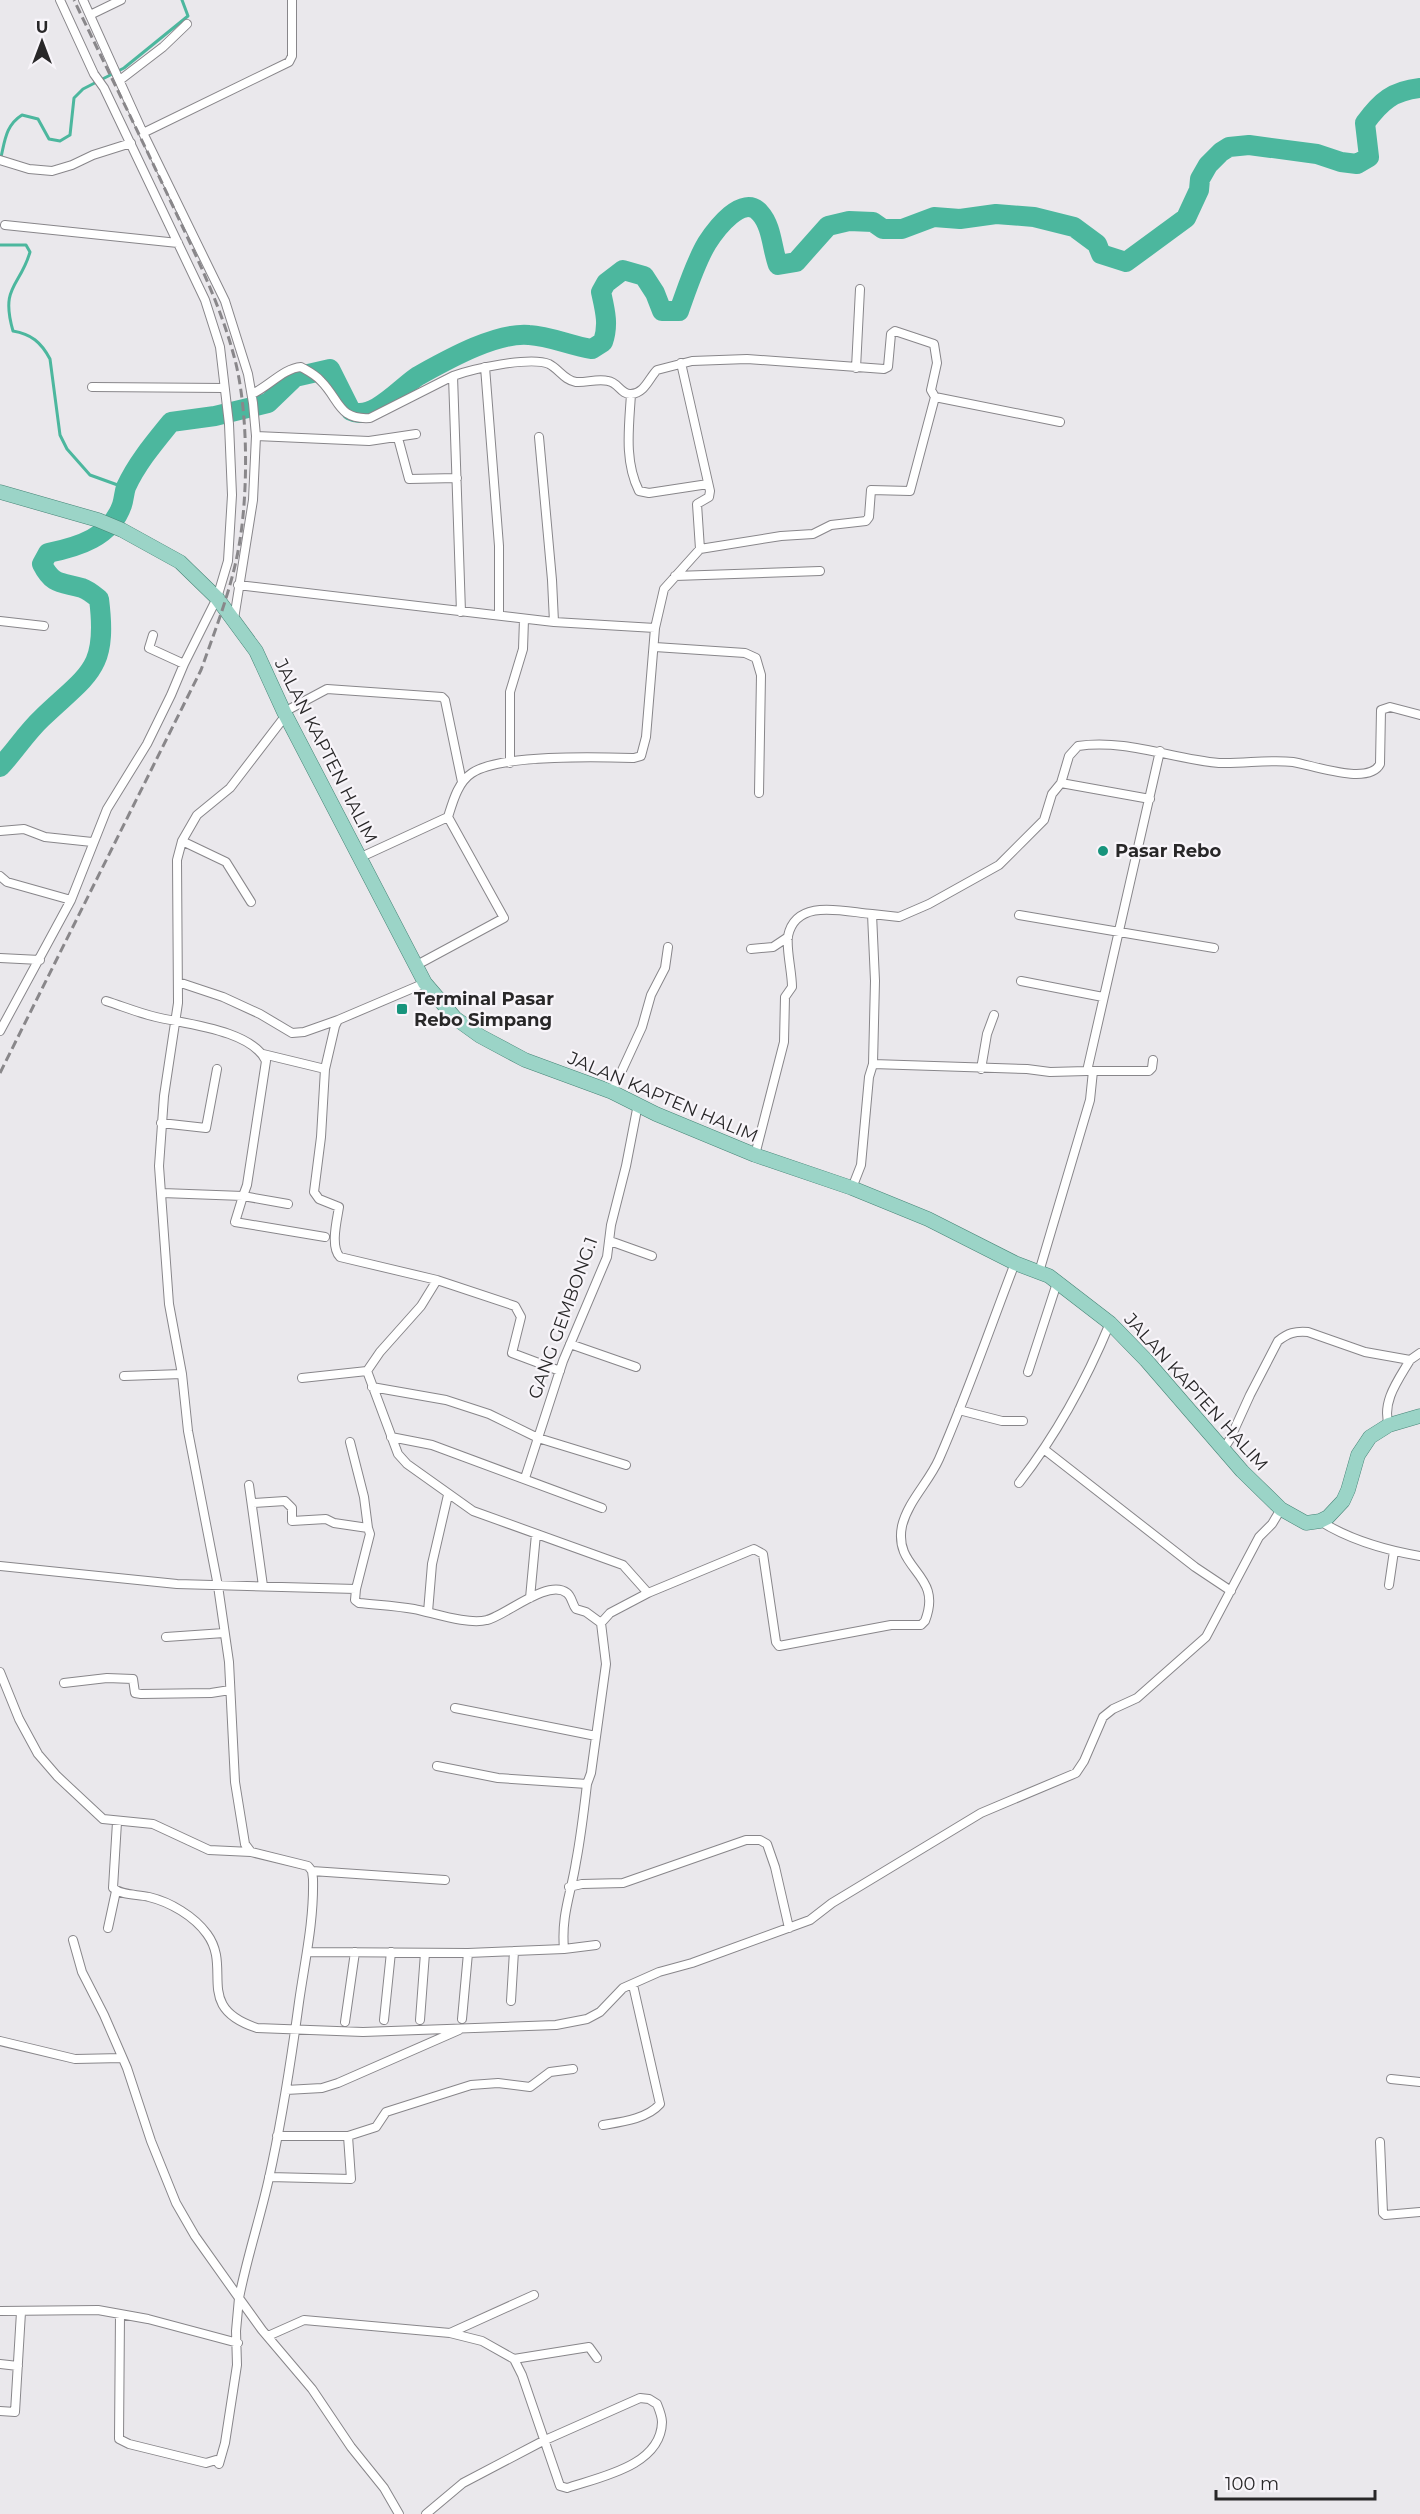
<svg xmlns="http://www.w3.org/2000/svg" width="1420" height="2514" viewBox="0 0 1420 2514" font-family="Montserrat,sans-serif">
  <rect width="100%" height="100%" fill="#eae8ec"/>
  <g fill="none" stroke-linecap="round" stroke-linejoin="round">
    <path stroke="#4cb79e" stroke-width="3" d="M1,157C5,140 6,125 22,115L38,119L49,139L60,141L70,135L74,98L83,89L124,68L188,16L182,0
      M0,245H26L30,252C20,287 0,286 13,331C31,334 41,342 50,359L60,435L67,449L90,475L126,488"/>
    <path stroke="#4cb79e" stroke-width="20" d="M0,767C15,751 26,733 42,718C89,673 108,670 99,599C94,595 88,590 82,588C62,582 53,586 42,564L48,553C78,547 111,537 122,505C124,499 124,493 126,487C137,463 154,443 171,422L215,416L268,403L295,377L330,369L351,411C372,422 402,386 418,376C447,360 496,332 529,335C550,336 571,346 592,349L603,342C609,325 605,310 601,292L606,283L623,270L644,276L655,293L662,311H679C687,289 695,263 707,243C716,229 743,193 760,213C772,226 772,249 778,265L796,262L828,226L849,221L873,222L883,229H902L934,217L960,219L996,214L1034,217L1074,227L1097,244L1101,254L1126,262L1186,218L1199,190L1200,179L1208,165L1221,152L1229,147L1249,145L1317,154L1341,162L1357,164L1369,157L1365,123C1381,101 1393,91 1420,88"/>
    <defs>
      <path id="street" d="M83,0L143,133L225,301L248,374L253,403L256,436L253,500L234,619
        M90,15L121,0
        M120,80L163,47L187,24
        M143,133L289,62L292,56V0
        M0,160L29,169L52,171L72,165L93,155L131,143
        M5,225L178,243
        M681,363L710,491L709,497L697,504L700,549
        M485,367L499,546V615
        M856,368L860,289
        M92,387L224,388
        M252,394C268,387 284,368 301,367C308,371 316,375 321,381C340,400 338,420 370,418L453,376
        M631,394C629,427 624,461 639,491L649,493L708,484
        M256,436L369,441L416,434
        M539,437L552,580L554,622
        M398,438L409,479L457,478
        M675,576L820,571
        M238,585L554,622L655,628L664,589L700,549L781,536L813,534L831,525L866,521L869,517L871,490L910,491L935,397
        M461,612L453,376C472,369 530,356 549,364C559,369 564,380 576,382C586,383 598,378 608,381C618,382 621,395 631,394C645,393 649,378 657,370L692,361L747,359L884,369L888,367L891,334L895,331L934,344L937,363L931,390L935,397L1060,422
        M0,621L44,626
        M153,635L149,648L184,664
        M655,647L745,653L756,658L761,675L759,793
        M284,712L327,689L442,697L445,700L462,782
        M286,715L230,788L197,815L182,841L177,860L178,1003L164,1096L159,1166L169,1304L182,1374L188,1431L218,1586L229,1662L235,1782L245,1844L251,1852L308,1866L312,1871L313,1879C314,1921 305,1960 299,2002C291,2061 282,2120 269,2178C260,2219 247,2257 239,2298L262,2330L312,2389L351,2447L384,2488L399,2514
        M510,763V692L523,649L524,619
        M1061,783L1150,799
        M0,831L24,829L45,837L92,842
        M182,841L226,862L251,902
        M359,858L448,817C453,801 458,782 472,773C500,754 598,757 634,758L641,756L646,737L655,628
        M0,876L7,882L71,900
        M1019,915L1214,948
        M751,949L773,947L788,937
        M0,958L40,960
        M415,966L504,918L448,817
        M1021,981L1103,997
        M178,982L223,997L260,1014L292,1033L304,1032L338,1020
        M425,983L338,1020L335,1026L325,1069L321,1137L314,1192L319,1199L339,1207C337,1220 330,1247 340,1257L437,1280L515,1306L521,1317L512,1353L560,1371
        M106,1001C122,1006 139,1013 156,1017C185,1024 252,1030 266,1061L247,1185L243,1196L162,1193
        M0,1031L71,900L107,809L147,744L171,695L184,664L217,598L228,561L232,495L229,424L220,347L205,300L104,88L94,74L60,0
        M263,1054L325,1069
        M873,1064L1027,1069L1050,1072L1087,1071
        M981,1069L987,1034L994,1015
        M1093,1071H1149L1152,1068L1153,1060
        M612,1092L642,1027L651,995L665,968L668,947
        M161,1123L206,1128L217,1069
        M755,1155L784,1042L785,997L792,987C792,972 786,949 788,936C796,897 845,912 872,914
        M852,1188L861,1165L869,1077L873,1064L875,981L872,914L899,917L929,904L999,865L1044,820L1052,794L1061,783L1069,756L1078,746C1127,739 1172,759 1219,763C1244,764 1269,759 1293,762C1312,765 1369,786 1380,764L1381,710L1390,707L1420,715
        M288,1204L243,1196L235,1222L325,1237
        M610,1241L652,1256
        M1039,1272L1090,1100L1093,1071H1087L1160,751
        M437,1280L421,1306L380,1352L367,1371L398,1454L407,1464L473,1511L623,1565L648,1593L610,1613L601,1623L606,1664L591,1773L587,1784C584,1810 581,1836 576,1862C571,1894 561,1915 564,1949
        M570,1344L636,1367
        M1028,1372L1057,1283
        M124,1376L182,1374
        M302,1378L367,1371
        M372,1387L446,1400L489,1414L538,1438L626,1465
        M959,1410L1002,1421H1023
        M1389,1425C1381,1402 1399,1379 1410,1360
        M391,1437L432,1445L602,1508
        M350,1442L364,1497L368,1528
        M1045,1450L1195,1567L1231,1591
        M1223,1450L1230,1439L1250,1395L1278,1341C1288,1333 1295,1331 1308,1332L1365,1352L1410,1360L1420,1353
        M525,1478L563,1361L607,1257L611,1225L626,1166L638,1104
        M1019,1483C1057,1434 1086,1381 1110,1323
        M249,1485L263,1586
        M253,1503L285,1501L292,1508V1521L326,1519L334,1523L368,1528L370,1534L356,1589
        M1320,1521C1350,1540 1385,1550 1420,1556
        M0,1566L177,1584L356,1589L355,1600L359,1603C377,1605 396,1606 414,1609C434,1613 468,1625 487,1620C505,1616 548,1578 567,1593C572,1597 572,1604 576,1609L586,1612L601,1623
        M1389,1585L1394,1551
        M648,1593L754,1549L763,1554L776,1642L779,1646L891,1625H921L925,1621C944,1573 893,1571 902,1526C908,1501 929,1482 939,1459C967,1395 990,1328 1015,1263
        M530,1598L536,1534
        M428,1612L432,1564L448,1495
        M166,1637L224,1633
        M0,1672L19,1719L38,1754L57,1776L103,1819L153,1824L209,1850L251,1852
        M64,1683L107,1678L133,1679L135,1693L141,1694L211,1693L230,1690
        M455,1708L596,1736
        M437,1766L498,1778L587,1784
        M117,1822L113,1888C123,1896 137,1894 149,1897C170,1902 194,1916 207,1934C233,1969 193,2007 257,2028L363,2032L556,2025L587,2019L600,2012L623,1988L659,1972L692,1963L810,1920L832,1903L981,1813L1076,1773L1084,1761L1103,1717L1113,1709L1137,1698L1206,1637L1259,1537L1272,1524L1281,1509
        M312,1871L445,1880
        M569,1887L582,1884L623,1883L746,1840H760L767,1844L775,1867L789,1928
        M108,1928L116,1891
        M73,1940L82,1972L104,2015L127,2068L151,2141L176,2203L195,2236L239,2298L236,2331L237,2365L225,2443L219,2464L216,2460L206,2463L129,2444L119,2439L120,2314
        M309,1952L468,1953L564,1949L596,1945
        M511,2001L514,1951
        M462,2019L468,1953
        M384,2020L391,1952
        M420,2020L425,1953
        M345,2022L355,1952
        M0,2041L75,2059L122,2058
        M1391,2079L1420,2082
        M286,2090L322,2088L338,2083L459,2030
        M603,2125C621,2122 647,2119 660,2104L633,1985
        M277,2136H348L376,2127L386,2112L471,2085L498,2083L530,2087L550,2072L573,2069
        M1380,2142L1383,2213L1385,2215L1420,2212
        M269,2177L351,2179L348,2136
        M0,2311L98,2310L148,2319L238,2343
        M268,2336L304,2320L450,2333L534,2295
        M514,2359L589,2347L597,2358
        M0,2364L18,2366
        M0,2411L15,2412L21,2312
        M426,2514L463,2483L543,2441L640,2398L649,2399L657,2404C659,2409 662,2417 662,2422C661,2466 600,2477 567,2488L560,2486L522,2375L514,2359L482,2341L450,2333"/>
      <path id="primary" d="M0,492L98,520L122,530L180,562L217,598L256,651L284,712L425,983L455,1018L480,1036L525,1060L612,1092L656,1114L755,1155L852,1188L928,1219L1015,1263L1049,1276L1110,1323L1146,1360L1242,1471L1281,1509L1306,1523L1320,1521L1328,1517L1343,1501L1348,1490L1358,1455L1370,1437L1389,1425L1420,1416"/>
    </defs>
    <use href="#street" stroke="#88868a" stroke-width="10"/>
    <use href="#primary" stroke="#478577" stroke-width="15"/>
    <use href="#street" stroke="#fff" stroke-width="8"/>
    <use href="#primary" stroke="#9bd4c7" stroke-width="14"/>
    <path stroke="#89878a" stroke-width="3" stroke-dasharray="9 4.5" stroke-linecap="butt" d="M0,1073L201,670C216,628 233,585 240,540C248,489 248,415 236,364C222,307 195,254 170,200C139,133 106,67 74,0"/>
  </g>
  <g fill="#17947c" stroke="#f8f5fa" stroke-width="2">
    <circle cx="1103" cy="851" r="6"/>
    <rect x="396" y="1003" width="12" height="12" rx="3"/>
  </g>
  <g text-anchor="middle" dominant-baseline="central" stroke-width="4.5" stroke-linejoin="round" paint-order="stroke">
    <g font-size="18" fill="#282728" stroke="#f8f5fa">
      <text transform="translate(326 751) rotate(63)">JALAN KAPTEN HALIM</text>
      <text transform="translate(663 1097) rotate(23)">JALAN KAPTEN HALIM</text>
      <text transform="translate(563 1318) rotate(-70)">GANG GEMBONG.1</text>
      <text transform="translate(1196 1392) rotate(48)">JALAN KAPTEN HALIM</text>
    </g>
    <g font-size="18" font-weight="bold" fill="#282728" stroke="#f8f5fa" text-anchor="start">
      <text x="1115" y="851">Pasar Rebo</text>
      <text x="414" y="999">Terminal Pasar<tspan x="414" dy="21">Rebo Simpang</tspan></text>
    </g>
  </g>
  <g transform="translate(42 42)" stroke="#f8f5fa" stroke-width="4.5" paint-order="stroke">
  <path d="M0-4.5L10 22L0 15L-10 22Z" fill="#282728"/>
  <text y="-9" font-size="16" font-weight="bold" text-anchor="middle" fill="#282728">U</text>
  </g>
  <path d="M1216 2490v9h159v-9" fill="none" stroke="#282728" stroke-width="3"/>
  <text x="1225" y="2490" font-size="18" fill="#282728" stroke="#f8f5fa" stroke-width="4.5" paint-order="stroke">100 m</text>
</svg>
